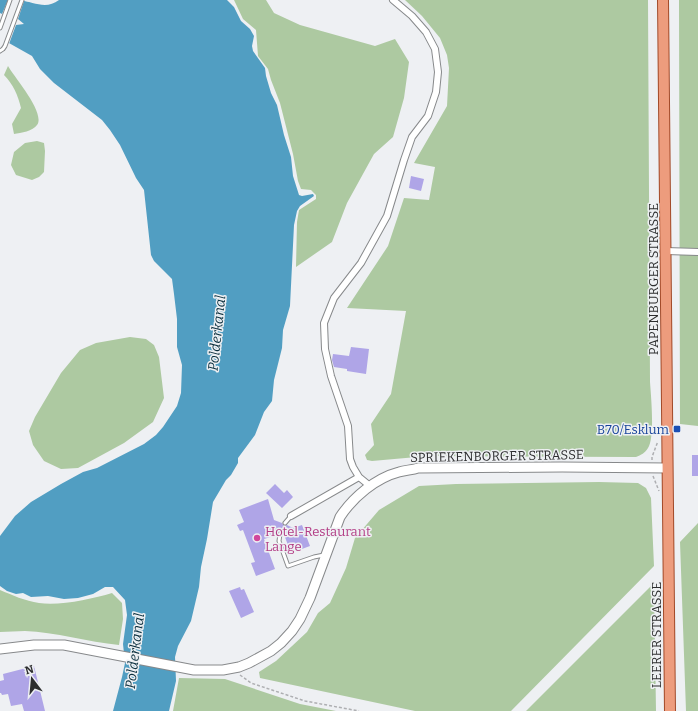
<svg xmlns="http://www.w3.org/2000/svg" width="698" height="711" viewBox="0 0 698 711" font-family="Bitter,serif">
  <rect width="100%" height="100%" fill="#eef0f3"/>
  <path fill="#adc9a1" d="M234,0H266L274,13L300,25L375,46L395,39L409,62L404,98L393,137L374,154L347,203L332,242L296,267L297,222L299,210L316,199V195L311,190L301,189L298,181L293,154L280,103L271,80L268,69L258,56L256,30L243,19Z
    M405,0H648L650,382C651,396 655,437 648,448C645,453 641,455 636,457L428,456L372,461L367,460L365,455L374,445L371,424L391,394L406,311L347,308L388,246L404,198L429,200L435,167L414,163L447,106L449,68L447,55L440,38L422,16Z
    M679,0H698V426L680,424Z
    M8,66C14,77 46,113 37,125C33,131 21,133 14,134L12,124L21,108C18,95 13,84 4,75Z
    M37,141L44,143L45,151L44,172L39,177L32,180L16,175L11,165L14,152L25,143Z
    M130,337L146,339L154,345L159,357L164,398L153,422L124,443L78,468L61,469L44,461L33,445L29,431L35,417L61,373L80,350L96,343Z
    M599,482L638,483L646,488L651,498L654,566L511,711H415L260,678L259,672L276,661L307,632L318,613L330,603L346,568L355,538L379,510L419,486L456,484Z
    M698,523V711H686L680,542Z
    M654,583L656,711H526Z
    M0,590C12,595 25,601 39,603C60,606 92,599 112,593L122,603L123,619L119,645C88,642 55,632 25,631C17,631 8,632 0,632Z
    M179,678L225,679L300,704L336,711H173Z"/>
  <path fill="#519ec2" d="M0,0C6,0 13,0 19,0C34,2 46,10 59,0H227L234,7L241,21L250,29L254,36L252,46L253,51L265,68L266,76L271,93L277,105L284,135L291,157L293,176L299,195L302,196L313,194L314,196L300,206L297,211L294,225L290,306L283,330L282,348L274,380L272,401L264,412L255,435L238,458V463L231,475L226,480L213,502L207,539L201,567L199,587L191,621L178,646L175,657L176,681L169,711H113L122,677L125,663L123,644L127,615L125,600L113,587H105L93,594L78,598L64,599L48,596L31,597L23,593L16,594L7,591L0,586V536L15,516L31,502L61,484L83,472L97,468L144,444L156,435L163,427L177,406L181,393L182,365L177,347V319L174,294L172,279L154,261L151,255L144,190L136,178L120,145L110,130L102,120L54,83L40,69L32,56L0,38Z"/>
  <path fill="#eef0f3" d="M8,0H26L32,1V2L24,1L18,19L24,24L16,25L9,44L0,40V13L2,14Z"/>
  <path fill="#afa5e7" d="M411,176L424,179L421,191L409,188Z
    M351,347L369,349L366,374L347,371V369L334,367L332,360L333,354L349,356Z
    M692,455H698V476H692Z
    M275,484L284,493L287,490L293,497L282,508L266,493Z
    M268,499L274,520L282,523L284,526L287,525L293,528L302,525L310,546L291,553L283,532L280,531L278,532L277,535L264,539L275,569L256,576L251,563L255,562L243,530L240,531L237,525L244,522L239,510Z
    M240,587L241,590L244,589L254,612L241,618L229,591Z
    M34,666L45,711H24L22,704L11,706L8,694L2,695L1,693H0V681L4,680L3,674Z"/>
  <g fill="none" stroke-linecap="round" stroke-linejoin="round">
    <defs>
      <path id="lane" d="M0,28L10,0
        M0,51L3,49L5,46L22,0
        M285,523L291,516
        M280,534L279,541L288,566L314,557L324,555"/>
      <path id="street" d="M666,251L698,252
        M370,486L359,477L353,467L350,459L348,426L331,376L325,349L324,323L334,298L361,263L387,216L404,160L412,137L428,116L436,92L438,72L435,49L426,32L412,16L393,0
        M291,516L359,477"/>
      <path id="secondary" d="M0,649L34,645H64L194,670H223L239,667L249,663L271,651L281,643L292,631L300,619L310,598L340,517C353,497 376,478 399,472C406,470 412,470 418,468L562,467L667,468"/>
      <path id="primary" d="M663,0L670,711"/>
    </defs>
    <use href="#lane" stroke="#87898b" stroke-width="5"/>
    <use href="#street" stroke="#87898b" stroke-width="8"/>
    <use href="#secondary" stroke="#87898b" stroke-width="11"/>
    <use href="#primary" stroke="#a24a29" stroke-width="12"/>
    <path stroke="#aeafb2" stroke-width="1.5" stroke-dasharray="3 2" stroke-linecap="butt" d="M652,460V457L658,441
      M653,476L659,491
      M240,675L251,683L305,701L359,711"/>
    <use href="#lane" stroke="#fff" stroke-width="3"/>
    <use href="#street" stroke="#fff" stroke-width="6"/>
    <use href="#secondary" stroke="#fff" stroke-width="9"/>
    <use href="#primary" stroke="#ed9c7d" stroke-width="10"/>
  </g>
  <rect fill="#1a4fb4" stroke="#eef0f3" stroke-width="1.5" x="673" y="425" width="8" height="8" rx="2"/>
  <circle fill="#d1479c" stroke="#eef0f3" stroke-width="1.5" cx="257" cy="538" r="4"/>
  <g text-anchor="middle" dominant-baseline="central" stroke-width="3" stroke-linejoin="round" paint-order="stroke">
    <g font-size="13" fill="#2c2d2e" stroke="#eef0f3">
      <text transform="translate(653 279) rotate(-90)">PAPENBURGER STRASSE</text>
      <text transform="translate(497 456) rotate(-1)">SPRIEKENBORGER STRASSE</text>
      <text transform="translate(656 635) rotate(-90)">LEERER STRASSE</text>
    </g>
    <g font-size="13" fill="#164399" stroke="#eef0f3" text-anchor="end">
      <text x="669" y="429">B70/Esklum</text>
    </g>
    <g font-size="13" fill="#b23c85" stroke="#eef0f3" text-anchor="start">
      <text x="265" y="531">Hotel-Restaurant<tspan x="265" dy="15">Lange</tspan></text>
    </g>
    <g font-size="14" font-style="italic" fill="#0a2f3e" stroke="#eef0f3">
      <text transform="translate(217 333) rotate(-84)">Polderkanal</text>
      <text transform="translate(135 651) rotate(-83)">Polderkanal</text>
    </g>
  </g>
  <g transform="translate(32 679) rotate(344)" stroke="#eef0f3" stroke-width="3" paint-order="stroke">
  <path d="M0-3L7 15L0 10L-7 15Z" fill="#2c2d2e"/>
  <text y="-6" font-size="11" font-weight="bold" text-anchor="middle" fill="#2c2d2e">N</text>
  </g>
</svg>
